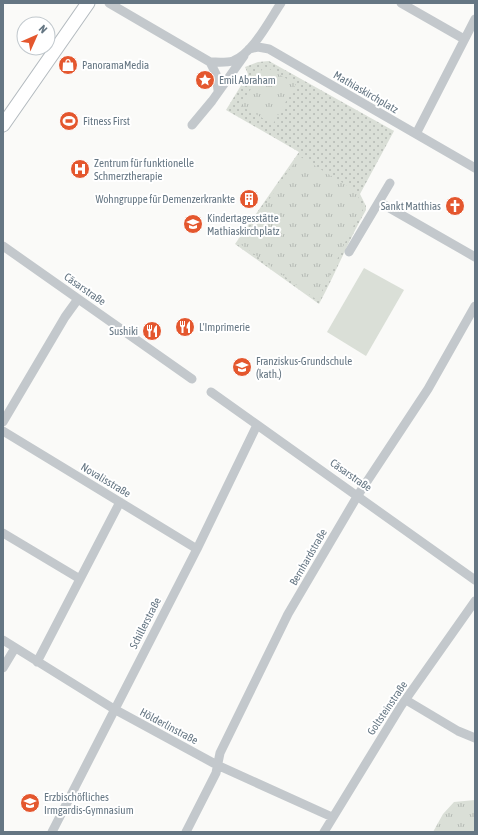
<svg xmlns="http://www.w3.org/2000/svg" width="478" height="835" viewBox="0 0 478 835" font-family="'Asap Condensed',sans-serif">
  <defs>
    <pattern id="grass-dots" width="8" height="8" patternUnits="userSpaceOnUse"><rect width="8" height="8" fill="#dadfd7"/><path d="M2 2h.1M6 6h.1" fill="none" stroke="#b4b9b4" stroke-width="1.8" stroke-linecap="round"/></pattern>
    <pattern id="park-tufts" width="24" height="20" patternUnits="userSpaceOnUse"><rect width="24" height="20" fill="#dadfd7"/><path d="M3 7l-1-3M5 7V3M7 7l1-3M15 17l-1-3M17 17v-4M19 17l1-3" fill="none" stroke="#b4b9b4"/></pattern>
  </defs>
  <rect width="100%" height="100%" fill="#fafaf8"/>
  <path fill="url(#grass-dots)" d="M269,61L394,131L360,194L366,206V210C348,241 336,273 319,304L235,244L299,152L226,110L248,74L245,67L258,62Z"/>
  <path fill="url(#park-tufts)" d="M264,66L296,84L273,124L241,106Z
    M299,156L356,191L363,209C345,238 334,270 317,300L239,243Z
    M475,800V832H433L443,814L454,802Z"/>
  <path fill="#dadfd7" d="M364,268L404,290L366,356L327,332Z"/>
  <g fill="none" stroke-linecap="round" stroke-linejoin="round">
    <defs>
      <path id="secondary" d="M3,125L88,3"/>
    </defs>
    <use href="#secondary" stroke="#b3babf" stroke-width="15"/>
    <path stroke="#c3c8cc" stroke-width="9" d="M109,3L210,62C217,62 226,63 233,61C253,53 269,21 281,3
      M401,3L464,39
      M249,49L258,47L269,49L475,168
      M210,62L216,74L218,90
      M192,125L212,101L244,56
      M416,134L475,19
      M379,202L475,257
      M3,246L192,379
      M349,252L390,183
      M211,392L475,580
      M3,422L65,317L78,299
      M3,431L197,549
      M3,533L80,579
      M3,640L114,709L217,765L332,817
      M37,662L120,502
      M3,668L15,648
      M406,700L458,731L475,738
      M52,832L197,549L257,425
      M186,832L216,773L220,753L288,614L358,495L428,389L475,306
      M324,832L401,706L475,601"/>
    <use href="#secondary" stroke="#fff" stroke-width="13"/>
  </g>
  <defs>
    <symbol id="shop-disc" viewBox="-11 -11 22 22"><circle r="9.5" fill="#e4572e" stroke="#fff"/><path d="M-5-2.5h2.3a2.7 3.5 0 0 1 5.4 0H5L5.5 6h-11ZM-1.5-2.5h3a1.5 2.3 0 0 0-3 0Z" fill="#fff"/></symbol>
    <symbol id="sight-disc" viewBox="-11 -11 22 22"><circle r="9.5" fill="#e4572e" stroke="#fff"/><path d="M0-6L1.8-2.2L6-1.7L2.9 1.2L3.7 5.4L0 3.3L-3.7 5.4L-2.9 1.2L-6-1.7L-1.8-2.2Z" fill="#fff"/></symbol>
    <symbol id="stadium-disc" viewBox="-11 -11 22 22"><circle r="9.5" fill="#e4572e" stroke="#fff"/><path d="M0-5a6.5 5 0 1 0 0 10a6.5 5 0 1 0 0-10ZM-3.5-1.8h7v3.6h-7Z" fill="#fff"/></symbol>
    <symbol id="hospital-disc" viewBox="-11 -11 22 22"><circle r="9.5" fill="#e4572e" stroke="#fff"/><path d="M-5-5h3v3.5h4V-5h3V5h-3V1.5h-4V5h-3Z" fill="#fff"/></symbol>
    <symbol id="building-disc" viewBox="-11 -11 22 22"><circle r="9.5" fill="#e4572e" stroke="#fff"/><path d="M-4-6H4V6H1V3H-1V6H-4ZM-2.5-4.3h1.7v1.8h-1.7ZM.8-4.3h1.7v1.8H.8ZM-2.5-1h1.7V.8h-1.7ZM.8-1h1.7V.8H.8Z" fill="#fff"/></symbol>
    <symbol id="church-disc" viewBox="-11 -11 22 22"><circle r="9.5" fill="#e4572e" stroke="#fff"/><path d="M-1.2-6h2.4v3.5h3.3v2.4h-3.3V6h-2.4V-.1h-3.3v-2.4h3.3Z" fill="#fff"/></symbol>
    <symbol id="school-disc" viewBox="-11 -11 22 22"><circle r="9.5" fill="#e4572e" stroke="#fff"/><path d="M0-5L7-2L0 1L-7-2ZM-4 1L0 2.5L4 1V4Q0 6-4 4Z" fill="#fff"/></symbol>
    <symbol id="restaurant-disc" viewBox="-11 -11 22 22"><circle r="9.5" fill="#e4572e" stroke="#fff"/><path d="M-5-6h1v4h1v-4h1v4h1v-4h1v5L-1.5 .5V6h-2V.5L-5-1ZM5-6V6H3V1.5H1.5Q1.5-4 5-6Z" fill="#fff"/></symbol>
  </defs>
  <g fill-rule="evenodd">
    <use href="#shop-disc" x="57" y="54" width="22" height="22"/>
    <use href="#sight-disc" x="194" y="69" width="22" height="22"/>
    <use href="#stadium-disc" x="58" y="110" width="22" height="22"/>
    <use href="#hospital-disc" x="69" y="158" width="22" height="22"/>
    <use href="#building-disc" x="238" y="188" width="22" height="22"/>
    <use href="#church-disc" x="444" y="195" width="22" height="22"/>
    <use href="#school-disc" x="182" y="213" width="22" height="22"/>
    <use href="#restaurant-disc" x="174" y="316" width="22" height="22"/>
    <use href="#restaurant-disc" x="141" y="320" width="22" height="22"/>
    <use href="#school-disc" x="231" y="356" width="22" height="22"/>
    <use href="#school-disc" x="19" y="792" width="22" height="22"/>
  </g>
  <g text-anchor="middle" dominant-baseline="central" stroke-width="4" stroke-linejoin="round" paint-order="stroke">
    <g font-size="11" fill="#657683" stroke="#fff" text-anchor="start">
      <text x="82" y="65">PanoramaMedia</text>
      <text x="219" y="80">Emil Abraham</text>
      <text x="83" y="121">Fitness First</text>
      <text x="94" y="163">Zentrum für funktionelle<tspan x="94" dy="13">Schmerztherapie</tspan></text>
      <text x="235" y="199" text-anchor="end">Wohngruppe für Demenzerkrankte</text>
      <text x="441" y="206" text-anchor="end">Sankt Matthias</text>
      <text x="207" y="218">Kindertagesstätte<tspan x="207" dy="13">Mathiaskirchplatz</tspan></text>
      <text x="199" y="327">L'Imprimerie</text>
      <text x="138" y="331" text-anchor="end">Sushiki</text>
      <text x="256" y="361">Franziskus-Grundschule<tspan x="256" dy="13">(kath.)</tspan></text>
      <text x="44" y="797">Erzbischöfliches<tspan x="44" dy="13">Irmgardis-Gymnasium</tspan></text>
    </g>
    <g font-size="11" fill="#657683" stroke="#fff">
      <text transform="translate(366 92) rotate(30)">Mathiaskirchplatz</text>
      <text transform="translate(85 289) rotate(35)">Cäsarstraße</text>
      <text transform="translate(351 475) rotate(35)">Cäsarstraße</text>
      <text transform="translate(106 480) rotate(31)">Novalisstraße</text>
      <text transform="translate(308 557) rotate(-60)">Bernhardstraße</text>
      <text transform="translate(145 623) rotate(-63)">Schillerstraße</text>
      <text transform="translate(387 708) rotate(-56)">Goltsteinstraße</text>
      <text transform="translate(169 726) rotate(28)">Hölderlinstraße</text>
    </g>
  </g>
  <rect width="478" height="835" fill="none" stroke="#657683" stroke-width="8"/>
  <g transform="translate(36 36) rotate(45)"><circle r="19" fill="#ffffff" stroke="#c1c8cd"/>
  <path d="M0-3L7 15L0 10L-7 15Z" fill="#e4572e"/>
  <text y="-6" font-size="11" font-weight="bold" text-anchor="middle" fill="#657683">N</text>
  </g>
</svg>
